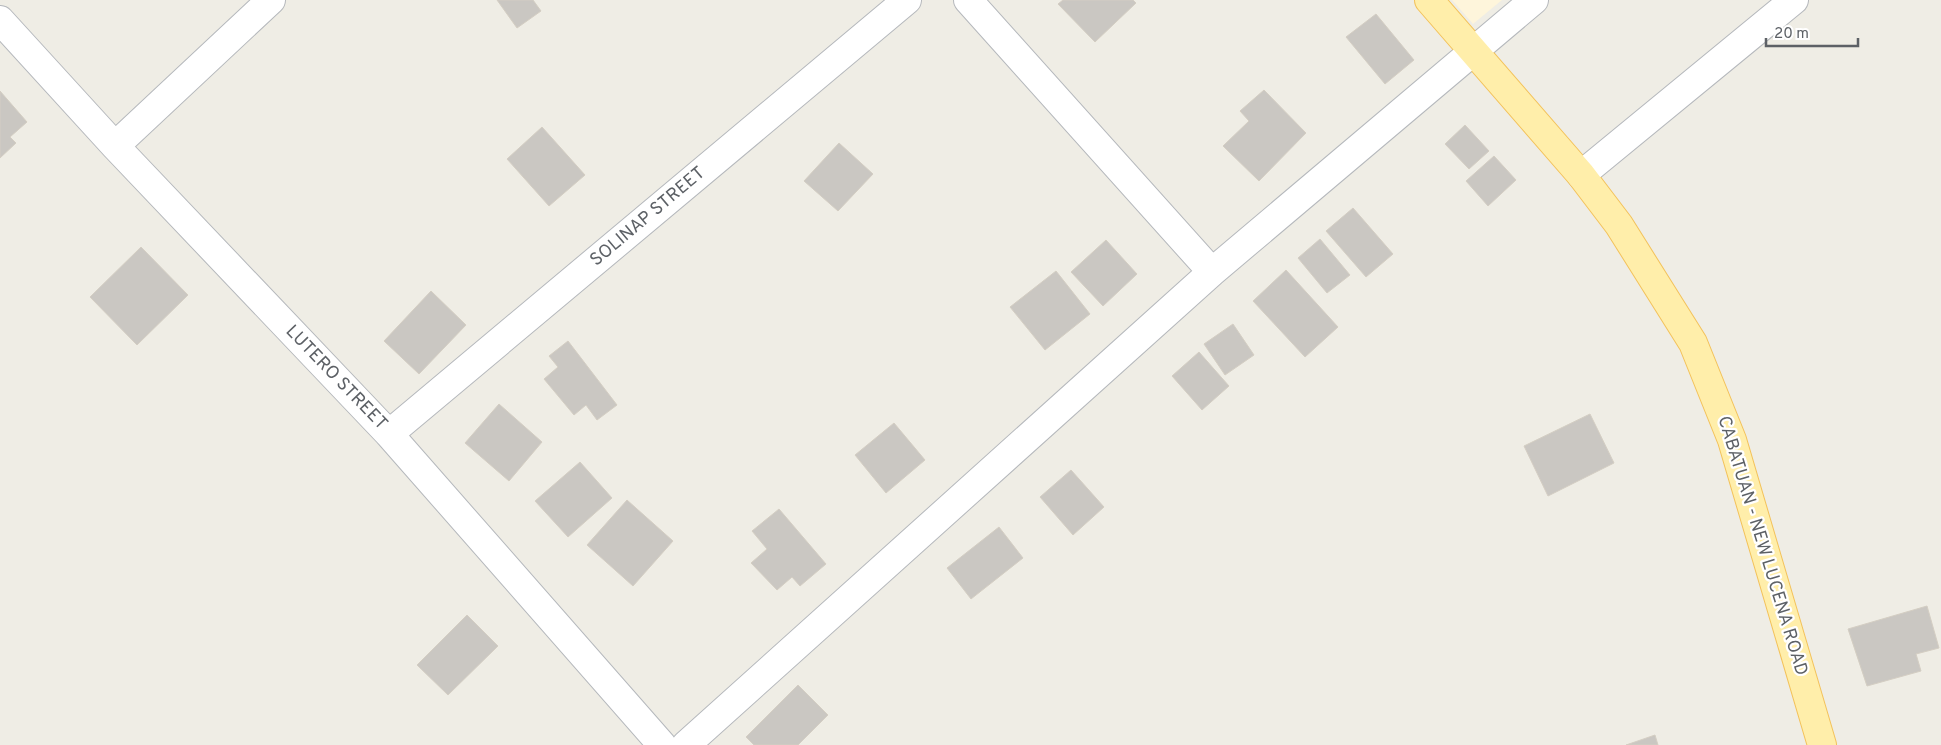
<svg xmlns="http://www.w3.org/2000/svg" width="1941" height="745" viewBox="0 0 1941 745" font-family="Overpass,sans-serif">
  <rect width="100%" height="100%" fill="#efede5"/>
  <path fill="#fef5db" d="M1452,0H1502L1473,24Z"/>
  <path fill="#cac7c2" stroke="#d4cec3" d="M497,0H533L541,11L517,28Z
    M1063,0H1133L1136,3L1095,42L1058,4Z
    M1376,14L1414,60L1385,84L1346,37Z
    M1264,90L1306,133L1259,181L1223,146L1249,121L1240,111Z
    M0,91L27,122L10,137L16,143L0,158Z
    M1465,125L1489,151L1469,169L1445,144Z
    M542,127L585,175L549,206L507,159Z
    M839,143L873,174L838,211L804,181Z
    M1494,156L1516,180L1488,206L1466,181Z
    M1353,208L1393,254L1366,277L1326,231Z
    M1320,239L1350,275L1327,293L1298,258Z
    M1106,240L1137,274L1103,306L1071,272Z
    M141,247L188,295L137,345L90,297Z
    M1286,270L1338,327L1305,357L1253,301Z
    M1056,271L1090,314L1045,350L1010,307Z
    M431,291L466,325L419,374L384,341Z
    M1233,324L1254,355L1225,375L1204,344Z
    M568,341L617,405L597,420L586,405L574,415L544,379L558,367L549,356Z
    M1199,352L1229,386L1202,410L1172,376Z
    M499,404L542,442L509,481L465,443Z
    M1590,414L1614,463L1548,496L1524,446Z
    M894,423L925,460L886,493L855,455Z
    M580,462L612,498L568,537L535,501Z
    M1071,470L1104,507L1073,535L1040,497Z
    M627,500L673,541L633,586L587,545Z
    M779,509L826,564L800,586L792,577L777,590L751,563L767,549L752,531Z
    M999,527L1023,558L971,599L947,568Z
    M1927,606L1939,648L1916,654L1921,671L1867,686L1848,629Z
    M467,615L498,646L448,695L417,665Z
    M798,685L828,715L798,745H754L746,737Z
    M1655,735L1658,745H1626Z"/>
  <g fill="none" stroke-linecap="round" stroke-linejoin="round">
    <defs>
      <path id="minor" d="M968,0L1212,272
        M0,20L115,146L389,434L662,745
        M115,146L271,0
        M1581,175L1794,0
        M389,434L907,0
        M686,745L1212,272L1534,0"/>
      <path id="major" d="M1429,0L1581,175L1619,225L1693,343L1732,440L1822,745"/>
    </defs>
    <use href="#minor" stroke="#b5b8bc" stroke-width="30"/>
    <use href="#major" stroke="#f3c25b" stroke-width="30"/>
    <use href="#minor" stroke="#fff" stroke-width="28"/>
    <use href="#major" stroke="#fea" stroke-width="28"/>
  </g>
  <g text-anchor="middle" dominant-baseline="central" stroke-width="4.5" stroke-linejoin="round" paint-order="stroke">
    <g font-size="18" fill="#5d6166" stroke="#fff">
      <text transform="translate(648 217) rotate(-40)">SOLINAP STREET</text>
      <text transform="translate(336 378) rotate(46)">LUTERO STREET</text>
      <text transform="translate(1762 546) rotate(73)">CABATUAN - NEW LUCENA ROAD</text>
    </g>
  </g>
  <path d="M1766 38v8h92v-8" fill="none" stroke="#5d6166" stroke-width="2.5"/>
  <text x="1774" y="38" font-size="15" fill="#5d6166" stroke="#ffffff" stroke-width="4" paint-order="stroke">20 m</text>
</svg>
